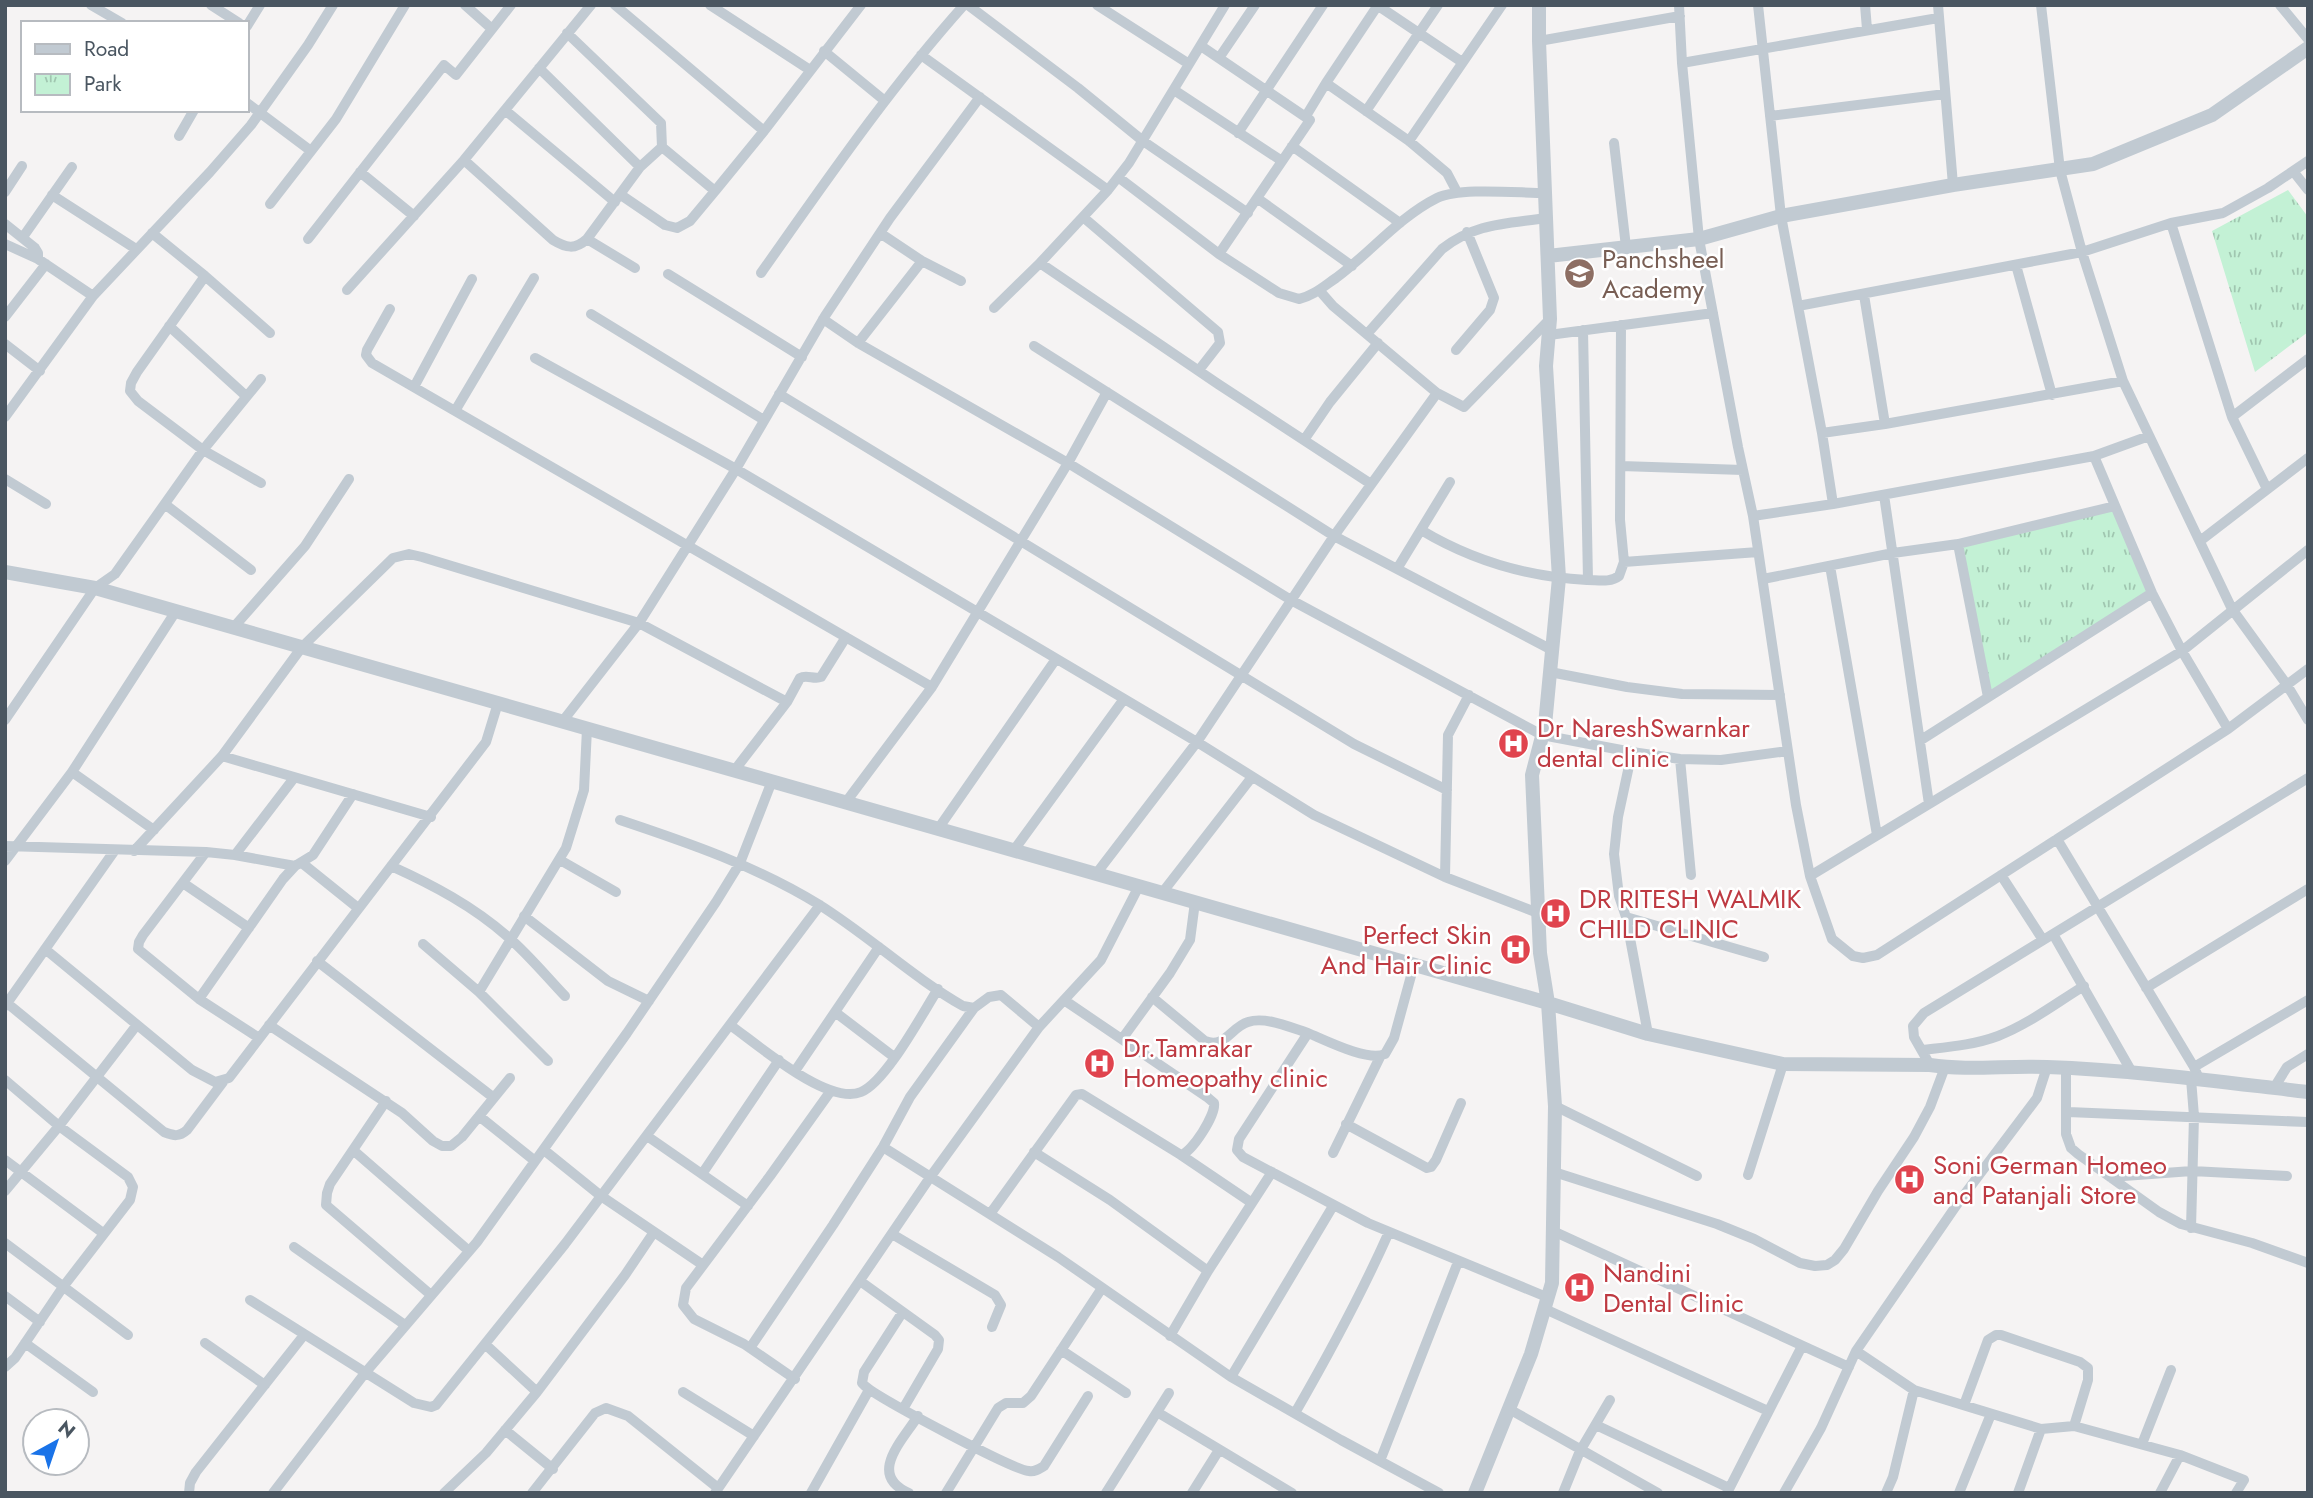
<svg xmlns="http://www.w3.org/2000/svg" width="2313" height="1498" viewBox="0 0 2313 1498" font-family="Jost,sans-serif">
  <defs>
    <pattern id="park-tufts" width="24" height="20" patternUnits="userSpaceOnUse" patternTransform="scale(1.75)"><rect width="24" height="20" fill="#c3f1d5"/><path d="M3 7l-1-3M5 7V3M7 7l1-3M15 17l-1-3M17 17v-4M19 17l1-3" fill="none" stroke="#a0c6b0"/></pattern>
  </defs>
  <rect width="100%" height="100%" fill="#f5f3f3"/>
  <path fill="url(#park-tufts)" d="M2288,190L2308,217V332L2255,372L2212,231Z
    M2115,506L2152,593L1988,697L1958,544Z"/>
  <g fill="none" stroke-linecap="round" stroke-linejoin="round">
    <path stroke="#c1cad2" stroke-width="10" d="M91,5L122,23
      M211,5L239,23
      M465,5L492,29
      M615,5L764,131
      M710,5L810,70
      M968,5L1078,88L1143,141L1248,213
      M1097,5L1189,64
      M1377,5L1462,62
      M1679,5L1682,63L1699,239L1738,447L1753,516L1796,805L1810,876L1832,939L1853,956L1863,958L1877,955L2228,729L2308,669
      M1758,5L1781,216L1822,433L1833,504
      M1865,5L1867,29
      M1938,5L1953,185
      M2041,5L2060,170L2082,252L2123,381L2232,609L2287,685L2308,720
      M2280,5L2308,39
      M247,26L260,5
      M1539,41L1680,16
      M1201,46L1310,120L1219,254
      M824,51L885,101
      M921,55L1108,190
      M1219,58L1255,5
      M1682,63L1938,18
      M539,68L640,167
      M1326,83L1378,5
      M1174,90L1282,161
      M247,103L311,151
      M505,110L615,202
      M1366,111L1438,5
      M1306,116L1326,83L1409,141L1447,173L1457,192
      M1770,116L1945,94
      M1238,133L1323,5
      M179,136L194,110
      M1409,141L1502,5
      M1614,143L1626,247
      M1292,146L1400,223
      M662,147L715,191L764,131L861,5
      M464,160L553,240C566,248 575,250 587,239L640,167L662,147L661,123L567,33
      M2293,171L2308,190
      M360,172L414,216
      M1118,177L1219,254L1279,293L1299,299C1313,296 1324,286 1336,278C1370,253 1399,217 1437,198C1460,187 1518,193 1545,193
      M5,192L22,166
      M52,195L136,249
      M621,195L665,225L677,228L690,221L715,191
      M1257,198L1352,266
      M270,204L336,119L405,5
      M1083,217L1218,332L1220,343L1199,370
      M2171,223L2232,417L2267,489
      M5,224L35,248L38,253V259
      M152,233L205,276L270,333
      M880,233L922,261L961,281
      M23,237L72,167
      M308,239L444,65L456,75L511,5
      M587,239L635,268
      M5,244L38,259L93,296
      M1040,263L1218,384L1371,484
      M2016,265L2052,395
      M761,273C826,181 889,89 964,5
      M668,274L802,357
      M205,276L137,372L131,383L130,391L138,401L203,450L261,483
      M347,290L464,160L591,5
      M1319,290L1333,306L1437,393
      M1864,295L1885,424
      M1798,306L2082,252L2171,223L2223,213L2268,188L2308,161
      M994,308L1040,263L1108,190L1129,163L1225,5
      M390,309L367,350L366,355L372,363L932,687
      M591,314L764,420
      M5,317L46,264
      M823,319L858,343L1068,463L1291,600L1542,735L1632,752L1680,759L1721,760L1788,751
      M169,326L246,396
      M1583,330L1588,580
      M1367,334L1442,249C1475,223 1506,224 1546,218
      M1549,335L1713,313
      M858,343L922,261
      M5,344L40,371
      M1034,346L1334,536L1552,650
      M1456,350L1490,310L1494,298L1467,232
      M535,358L736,469L1197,742L1314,815L1445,877L1538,913
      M414,387L472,279
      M779,394L1354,744L1447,790
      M455,411L534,278
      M5,417L93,296L210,172L251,125L308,45L333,5
      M2232,417L2308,359
      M1822,433L1885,424L2123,381
      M1304,440L1330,402L1378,343
      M2094,456L2149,436
      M1621,466L1743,470
      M5,479L46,504
      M1884,495L1929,804
      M166,505L251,570
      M1753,516L1833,504L2094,456L2152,593L2182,651L2228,729
      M1421,530C1471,560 1529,577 1587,580C1598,580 1610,583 1619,576L1624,562L1620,520L1621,325
      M2200,541L2308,458
      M1958,544L1988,697
      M1624,562L1758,552
      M1830,566L1877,835
      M1397,569L1450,482
      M1763,579L1893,553L1958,544L2115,506
      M233,628L305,546L349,479
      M1550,672L1627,687L1682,694L1780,695
      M5,720L95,588L115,574L203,450L261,379
      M562,722L639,623L736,469L825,316L890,218L980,97
      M1921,740L2152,593
      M1632,752L1618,817L1614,854L1619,896L1626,917L1648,1034
      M222,756L431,817
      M1680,759L1691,875
      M734,771L787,702L800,678C807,674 814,680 821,677L846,637
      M72,772L154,830
      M846,802L932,687L1068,463L1107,392
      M620,820C689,843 756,866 818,904C868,935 912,977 963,1006L974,1008L989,997L1001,995L1039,1027
      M938,829L1056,659
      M2057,839L2194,1067L2199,1079
      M5,846L206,852L235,855L295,866
      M1014,850L1124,699
      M134,851L222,756L302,647L393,558L409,554L422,557L639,623L787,702
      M206,852L143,935L139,942L138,949L199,999L259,1038
      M235,855L294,778
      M560,860L616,892
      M5,861L72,772L176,611
      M302,863L358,908
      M391,866C433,885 473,906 508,937C528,954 546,976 565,996
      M1096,874L1197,742L1334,536L1437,393L1464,407L1550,319
      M2001,875L2043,940
      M1810,876L2182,651L2308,550
      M1445,877L1448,735L1469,695
      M183,883L249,928
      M1162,893L1252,777
      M524,916L608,981L649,1001
      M1626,917L1764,957
      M2053,934L2133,1074
      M423,944L479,992L548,1061
      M45,949L192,1070L215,1082L229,1078L486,742L498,703
      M317,961L494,1098
      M1414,965L1394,1038L1385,1054C1368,1062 1325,1040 1308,1033L1239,1139L1237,1150L1243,1157L1368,1223L1549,1298
      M2146,988L2308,889
      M479,992L566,848L584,790L587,729
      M1152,997L1205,1041C1225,1049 1231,1027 1248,1022C1266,1016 1291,1028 1308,1033
      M199,999L283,879L295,866L313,855L353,794
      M7,1003L164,1132C174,1136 179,1137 187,1130L223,1082
      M5,1006L115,850
      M835,1012L894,1057
      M269,1025L402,1113L433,1141L442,1146H451L462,1137L510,1078
      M730,1025C757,1044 828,1106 861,1092C886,1082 922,1014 938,989
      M1122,1039L1170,973L1190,940L1195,902
      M1923,1050C1948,1047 1974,1045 1998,1036C2029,1024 2056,1003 2084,986
      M1930,1065L1914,1037L1913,1026L1924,1013L2308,778
      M2194,1067L2308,1000
      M2066,1069V1134L2071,1148L2078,1154L2159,1212L2181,1224L2252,1243L2308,1263
      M795,1071L879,947
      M5,1080L59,1126L128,1177L133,1187L130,1200L63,1287L15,1358L5,1367
      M2274,1088L2287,1067L2308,1054
      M386,1101L330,1184L327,1193L326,1205L431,1295
      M1555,1106L1697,1176
      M2068,1112L2307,1122
      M479,1116L535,1161
      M1346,1124L1427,1168L1431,1167L1436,1160L1461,1103
      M647,1136L748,1206
      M883,1147L1058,1257L1231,1377L1341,1440L1439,1493
      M353,1150L469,1251
      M544,1150L601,1196L703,1265
      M1034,1152L1110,1200L1208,1271
      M1333,1153L1380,1057
      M1181,1155L1252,1203
      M5,1160L103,1233
      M1554,1172L1717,1224L1754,1239L1800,1263L1815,1266L1827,1265L1835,1260L1844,1249L1878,1191L1914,1137L1930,1107L1945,1067
      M702,1174L779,1060
      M1748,1175L1783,1064
      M2110,1177L2192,1171L2287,1176
      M5,1191L59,1126L136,1026
      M990,1214L1076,1095L1082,1094L1181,1155C1192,1152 1216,1115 1214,1103L1207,1097L1064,1000
      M2191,1228L2194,1116L2191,1079
      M1553,1231L1849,1367
      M892,1234L995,1295L1001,1305L992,1327
      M5,1243L128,1335
      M294,1247L405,1325
      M860,1281L935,1335L939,1340L938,1349L903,1409
      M5,1296L40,1322
      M250,1300L414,1403L431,1407L436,1405L565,1244L820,905
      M1545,1309L1768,1411
      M902,1313L864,1372L862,1383L865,1386C880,1399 1013,1470 1029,1471C1035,1472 1039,1469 1044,1466L1088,1396
      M1170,1336L1208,1271L1272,1172
      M25,1343L93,1392
      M205,1343L265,1385
      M486,1345L537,1392
      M750,1348L833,1225L883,1147L910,1097L974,1008
      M1061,1350L1126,1393
      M1856,1351L1914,1390L2041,1429L2074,1426L2180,1455L2244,1480L2236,1493
      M1231,1377L1333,1206
      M795,1379L744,1344L694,1319L683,1305L686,1288L770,1176L830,1092
      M683,1392L754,1436
      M1964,1405L1988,1340L1996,1335H2001L2080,1362L2088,1368V1380L2074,1426
      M1509,1409L1658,1493
      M1157,1412L1292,1493
      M1295,1413C1329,1354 1361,1295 1389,1232
      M1596,1425L1729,1488
      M505,1430L553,1469
      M2142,1444L2171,1370
      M1380,1461L1458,1262
      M189,1493L190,1483L196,1472L304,1335
      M273,1493L365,1373L477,1242L627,1033L716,902L740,863L772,781
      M444,1493L486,1453L537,1392L625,1275L654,1232
      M532,1493L595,1413L606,1408L628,1416L718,1488
      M715,1493L931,1176L1039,1027L1101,960L1139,886
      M811,1493L869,1390
      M909,1493C867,1475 902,1441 918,1416
      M946,1493L998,1408L1006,1403H1023L1031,1396L1102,1288
      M1106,1493L1169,1393
      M1192,1493L1219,1450
      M1563,1493L1580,1451L1610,1400
      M1727,1493L1802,1346
      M1784,1493L1821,1428L1856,1351L1958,1203L2037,1098L2047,1067
      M1886,1493L1893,1477L1914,1390
      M1959,1493L1991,1414
      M2018,1493L2041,1429
      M2160,1493L2180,1455"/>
    <path stroke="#c1cad2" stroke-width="14" d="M1548,256L1699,239L1781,216L1953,185L2093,164L2212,115L2308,48
      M5,572L95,588L1548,1003L1648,1034L1783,1064L1930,1065C1969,1071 2008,1065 2047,1067C2134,1070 2221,1082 2308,1092
      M1475,1493L1531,1354L1552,1283L1555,1106L1548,1003L1540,953L1532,775L1545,725L1559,578L1546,366L1550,319L1539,41V5"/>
  </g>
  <defs>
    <symbol id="school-disc" viewBox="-11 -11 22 22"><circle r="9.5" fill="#8d6e63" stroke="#fff"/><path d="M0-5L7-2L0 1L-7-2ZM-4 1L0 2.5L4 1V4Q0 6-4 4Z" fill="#fff"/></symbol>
    <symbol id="hospital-disc" viewBox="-11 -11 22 22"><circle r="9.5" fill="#e0444e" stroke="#fff"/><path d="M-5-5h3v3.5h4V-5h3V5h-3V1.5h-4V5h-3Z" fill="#fff"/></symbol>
  </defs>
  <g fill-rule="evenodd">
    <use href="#school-disc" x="1562" y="256" width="35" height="35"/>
    <use href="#hospital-disc" x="1496" y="726" width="35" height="35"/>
    <use href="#hospital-disc" x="1538" y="896" width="35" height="35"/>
    <use href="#hospital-disc" x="1498" y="932" width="35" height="35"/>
    <use href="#hospital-disc" x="1082" y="1046" width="35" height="35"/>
    <use href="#hospital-disc" x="1892" y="1162" width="35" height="35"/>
    <use href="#hospital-disc" x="1562" y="1270" width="35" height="35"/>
  </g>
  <g text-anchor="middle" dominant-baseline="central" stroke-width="5" stroke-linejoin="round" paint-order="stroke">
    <g font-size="26" fill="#785e54" stroke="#fff" text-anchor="start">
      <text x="1602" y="259">Panchsheel<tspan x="1602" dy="30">Academy</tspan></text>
    </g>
    <g font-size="26" fill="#be3a42" stroke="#fff" text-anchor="start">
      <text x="1537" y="728">Dr NareshSwarnkar<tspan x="1537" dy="30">dental clinic</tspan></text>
      <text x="1579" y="899">DR RITESH WALMIK<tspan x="1579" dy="30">CHILD CLINIC</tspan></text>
      <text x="1492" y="935" text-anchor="end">Perfect Skin<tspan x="1492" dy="30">And Hair Clinic</tspan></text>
      <text x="1123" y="1048">Dr.Tamrakar<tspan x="1123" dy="30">Homeopathy clinic</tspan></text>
      <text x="1933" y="1165">Soni German Homeo<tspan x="1933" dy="30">and Patanjali Store</tspan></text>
      <text x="1603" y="1273">Nandini<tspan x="1603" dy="30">Dental Clinic</tspan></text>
    </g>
  </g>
  <rect width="2313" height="1498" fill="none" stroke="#4a5661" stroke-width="14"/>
  <rect x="21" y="21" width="228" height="91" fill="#ffffff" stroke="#b7bbc0" stroke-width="2"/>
  <rect x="35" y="44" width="35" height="10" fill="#c1cad2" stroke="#b7bbc0" stroke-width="2"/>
  <text x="84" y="56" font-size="21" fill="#4a5661">Road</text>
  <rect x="35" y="74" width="35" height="21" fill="url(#park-tufts)" stroke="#b7bbc0" stroke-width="2"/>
  <text x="84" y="91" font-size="21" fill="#4a5661">Park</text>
  <g transform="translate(56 1442) rotate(40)"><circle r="33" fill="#ffffff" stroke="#b7bbc0" stroke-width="2"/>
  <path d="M0-5L12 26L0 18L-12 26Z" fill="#1a73e8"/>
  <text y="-10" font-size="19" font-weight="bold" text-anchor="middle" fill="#4a5661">N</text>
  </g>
</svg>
